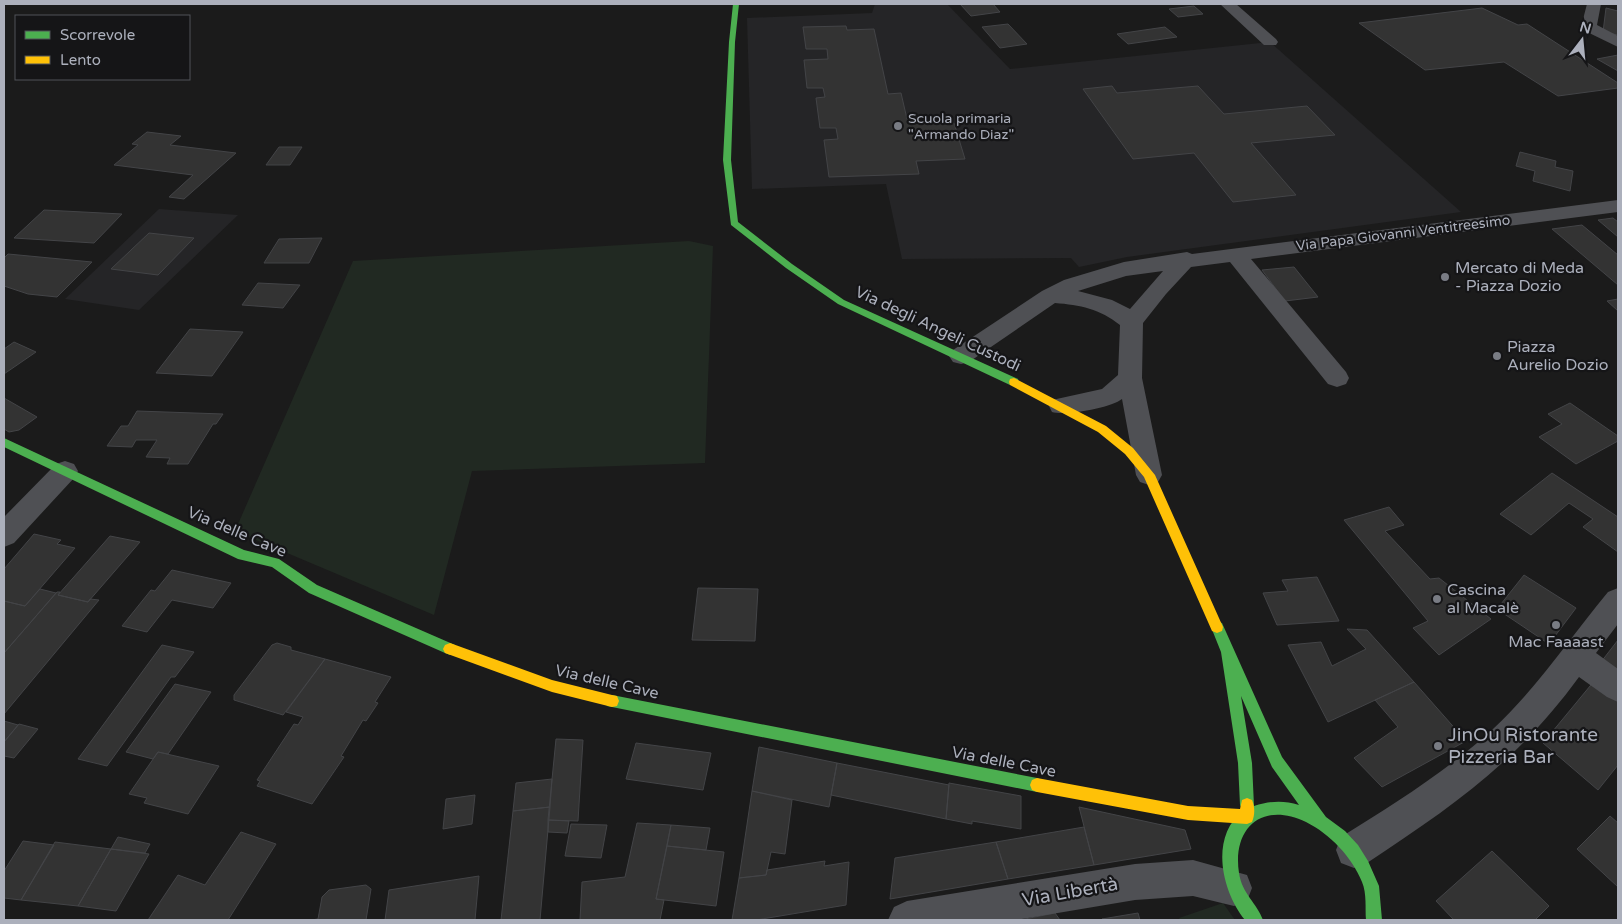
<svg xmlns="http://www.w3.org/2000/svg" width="1622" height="924" viewBox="0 0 1622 924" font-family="'Varela Round',sans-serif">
  <rect width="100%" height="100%" fill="#1b1b1b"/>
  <path fill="#252527" d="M875,4H947L1010,69L1270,42L1461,212L1127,257L1079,267L1071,258L902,259L886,184L752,189L747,18L872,13Z
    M159,209L238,215L139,310L65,299Z"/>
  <path fill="#212922" d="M689,241L713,246L705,463L472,471L434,615L235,531L353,261Z
    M1223,903L1235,920H1180L1179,918Z"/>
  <path fill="#333" stroke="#434447" d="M960,4H993L1000,12L971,16Z
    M1194,6L1203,14L1178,17L1169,9Z
    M1482,8L1518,25L1527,24L1618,83V88L1558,96L1504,62L1425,70L1359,23Z
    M1606,8L1618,11V35L1603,32Z
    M1008,24L1027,44L1000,48L982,27Z
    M846,26L847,30L874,29L888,94L901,93L907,119L935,118L936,124L954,123L965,159L916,161L919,174L829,177L824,140L838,139L836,128H820L816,98L825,97L823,88H807L804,60L828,59L827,49H806L803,27Z
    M1165,27L1177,37L1128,44L1117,34Z
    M1618,55V71L1597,59Z
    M1112,86L1117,93L1198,86L1224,114L1307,106L1335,135L1251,143L1296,195L1233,202L1194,153L1133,159L1083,89Z
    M147,132L181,136L170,145L236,153L184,199L169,197L193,175L114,165L138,145L132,144Z
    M279,147H302L290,165H266Z
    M1520,152L1556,161L1555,167L1573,171L1570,191L1533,181L1535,171L1516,166Z
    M44,210L122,214L94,243L14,238Z
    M1613,218L1618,222V237L1598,220Z
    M1582,225L1618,255V285L1552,229Z
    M149,233L194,238L158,275L111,269Z
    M322,238L309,263H264L279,239Z
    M8,254L92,262L57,297L28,294L4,286V258Z
    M1294,267L1318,297L1285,301L1262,270Z
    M258,283L300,285L283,308L242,305Z
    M1618,299V311L1607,301Z
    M190,329L243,332L212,376L156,373Z
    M14,342L36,352L4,374V349Z
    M4,398L37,417L19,430L9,432L4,429Z
    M1570,403L1618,436V441L1576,464L1539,437L1562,424L1548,414Z
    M137,411L223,414L216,424H213L188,464H167L170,458L146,457L157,440H136L132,447L107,446L121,426H128Z
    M1552,473L1618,517V552L1583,527L1593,519L1569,503L1531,535L1500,514Z
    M1389,507L1404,525L1385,531L1430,579L1439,578L1491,619L1439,655L1413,628L1428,621L1344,520Z
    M34,534L61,540L57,544L75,548L25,606L4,601V569Z
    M110,536L140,542L88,602L58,595Z
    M172,570L231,583L213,608L172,600L147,632L122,626L151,590L155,591Z
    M1524,575L1576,608L1549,644L1497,609Z
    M1317,577L1339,621L1277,625L1263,593L1288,591L1282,580Z
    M698,588L758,589L755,641L692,640Z
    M40,589L56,593L4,653V601L25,606Z
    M57,592H60L58,595L88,602L90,599L99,600L4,714V653Z
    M1347,629L1367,630L1414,682L1328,722L1288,645L1321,642L1332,666L1366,649Z
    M1618,640V674L1601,662Z
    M277,643L291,647V650L325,659L283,715L234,700V695L272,645Z
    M162,645L194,652L175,677H171L107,766L78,759Z
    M325,659L391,677L375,702L378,703L366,721L363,720L341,756L344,757L312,804L257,786L260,781L257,780L294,724L298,725L303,717L286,712Z
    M1595,680L1618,696V765L1598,790L1543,743Z
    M1414,682L1466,741L1382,787L1354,758L1398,727L1375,700Z
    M175,684L211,692L168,754L158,752L153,759L126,752Z
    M4,721L18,725L4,742Z
    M19,724L38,729L14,758L4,756V742Z
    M556,739L583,740L578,821L548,820Z
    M636,743L711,753L703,790L626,779Z
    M759,747L837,763L829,807L752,791Z
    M158,752L219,766L188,814L144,803L147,798L129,794Z
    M837,763L949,785L946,819L831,795Z
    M552,779L550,807L513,811L516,783Z
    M949,783L1021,796V829L972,821V824L946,819Z
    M752,791L792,800L785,854L771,852L766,875L739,878Z
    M475,795L472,824L443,829L446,799Z
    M550,807L540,920H501L513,811Z
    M1079,807L1185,830L1191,849L1094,865Z
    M1610,816L1618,823V887L1577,849Z
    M548,820L569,821L567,833L548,832Z
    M637,823L671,825L656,899L664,900L660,920H580L582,882L625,877Z
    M571,824L607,825L601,858L565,856Z
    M671,825L710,828L706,850L667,846Z
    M1084,827L1094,865L1008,879L996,842Z
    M241,832L276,844L228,920H148L178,875L205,885Z
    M118,837L150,844L145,853L111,849Z
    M23,841L54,845L21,900L4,898V871Z
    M55,842L111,849L78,906L21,900Z
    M996,842L1008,879L890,899L895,858Z
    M667,846L724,852L716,906L656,899Z
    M111,849L149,854L116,911L78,906Z
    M1492,851L1549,906L1535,920H1454L1436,901Z
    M825,861L824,866L849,862L846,905L756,920H732L739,878L766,875L767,870Z
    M479,876L475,920H385L389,890Z
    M366,885L371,889L366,920H311L318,919L322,897L329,890Z
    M1055,913L1060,920H1020Z
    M1138,913L1140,920L1102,919Z"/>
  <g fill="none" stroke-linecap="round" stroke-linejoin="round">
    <path fill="#4f5054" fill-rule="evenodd" d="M1220,4H1236L1276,39L1278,42L1276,45H1264Z
      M1587,4H1601L1597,25L1618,36V47L1583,30L1581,27Z
      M1618,200V212L1251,259L1346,372L1349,378L1346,384L1337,387L1328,384L1230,262L1191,267L1166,294L1143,323L1142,378L1162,475L1158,482L1149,485L1140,482L1136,475L1122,399C1111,408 1065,416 1052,412L1049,406L1052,400L1102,389L1118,375L1120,325C1100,309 1080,305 1055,303L969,362L961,364L953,362L949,356L953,350L1042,291L1064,280L1124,262L1187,252L1192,254ZM1163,271L1130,309L1112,300L1078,291L1126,276Z
      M65,461L74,464L78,471L74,478L14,543L4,547V517L56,464Z
      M1618,588V624L1596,653L1618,669V702L1607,697L1579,677C1517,762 1453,806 1367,863L1354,868L1341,863L1336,850L1341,837C1394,804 1447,771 1493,729C1537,688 1570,638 1608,592Z
      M1193,860L1247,875L1252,888L1247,901L1234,906L1193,896L1135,900L1016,920H888L894,907L907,901L1135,864Z"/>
    <path fill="#4caf50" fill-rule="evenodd" d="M733,4H739L735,42L731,160L738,222L792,264L844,300L1018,379L1019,382L1018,385H1010L838,304L786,268L731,225L723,160L729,42Z
      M4,438L244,550L279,559L317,585L455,645L457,649L455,653L450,655L445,653L309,593L272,567L238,559L4,447Z
      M1217,621L1222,623L1282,757L1326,817L1345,831L1358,845L1368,861L1379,886L1382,920H1366C1365,908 1367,894 1362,882C1352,857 1330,834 1306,822C1263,801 1232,827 1239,873C1242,894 1257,903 1263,920H1245C1222,892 1209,837 1243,811L1240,805L1238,763L1221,652L1211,627L1212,623ZM1241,696L1272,767L1299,805C1283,800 1270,801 1254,806L1252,763Z
      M612,695L1037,778L1042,780L1044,785L1042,790L1037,792L607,706L605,701L607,696Z"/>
    <path fill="#ffc107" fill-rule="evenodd" d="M1014,378L1106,426L1133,448L1155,475L1223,627L1222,631L1217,633L1212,631L1144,477L1125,454L1098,432L1010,385L1009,382L1010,379Z
      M450,643L552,680L612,695L617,696L619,701L617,706L612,707L552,692L445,653L443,649L445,645Z
      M1037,778L1188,806L1240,809L1242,800L1247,798L1252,800C1255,807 1255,815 1252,822L1247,824L1188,820L1037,792L1032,790L1030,785L1032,780Z"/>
  </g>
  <g fill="#797c84" stroke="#151517" stroke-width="2">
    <circle cx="898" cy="126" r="5"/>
    <circle cx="1445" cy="277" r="5"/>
    <circle cx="1497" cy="356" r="5"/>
    <circle cx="1437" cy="599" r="5"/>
    <circle cx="1556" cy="625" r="5"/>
    <circle cx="1438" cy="746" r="5"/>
  </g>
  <g text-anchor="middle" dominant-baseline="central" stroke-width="4.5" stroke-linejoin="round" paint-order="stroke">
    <g font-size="14" fill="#acb0bc" stroke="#151517" text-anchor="start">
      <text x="908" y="118">Scuola primaria<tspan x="908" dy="16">"Armando Diaz"</tspan></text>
    </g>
    <g font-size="14" fill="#acb0bc" stroke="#151517">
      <text transform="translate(1403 233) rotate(-7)">Via Papa Giovanni Ventitreesimo</text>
    </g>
    <g font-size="16" fill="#acb0bc" stroke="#151517" text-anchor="start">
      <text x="1455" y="268">Mercato di Meda<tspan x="1455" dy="18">- Piazza Dozio</tspan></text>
      <text x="1507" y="347">Piazza<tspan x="1507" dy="18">Aurelio Dozio</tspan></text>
      <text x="1447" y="590">Cascina<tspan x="1447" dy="18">al Macalè</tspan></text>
      <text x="1556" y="642" text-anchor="middle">Mac Faaaast</text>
    </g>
    <g font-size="16" fill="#acb0bc" stroke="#151517">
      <text transform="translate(938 329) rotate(25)">Via degli Angeli Custodi</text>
      <text transform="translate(237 532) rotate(23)">Via delle Cave</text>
      <text transform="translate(607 682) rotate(13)">Via delle Cave</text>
      <text transform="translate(1004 762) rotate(11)">Via delle Cave</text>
    </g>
    <g font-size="19" fill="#acb0bc" stroke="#151517" text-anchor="start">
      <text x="1448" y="735">JinOu Ristorante<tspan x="1448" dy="22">Pizzeria Bar</tspan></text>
    </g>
    <g font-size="19" fill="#acb0bc" stroke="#151517">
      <text transform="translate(1070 892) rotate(-10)">Via Libertà</text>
    </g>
  </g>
  <rect width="1622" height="924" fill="none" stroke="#acb0bc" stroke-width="10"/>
  <rect x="15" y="15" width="175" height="65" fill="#151517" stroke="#515359"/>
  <rect x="25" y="31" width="25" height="8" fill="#4caf50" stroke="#515359"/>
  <text x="60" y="40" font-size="15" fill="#acb0bc">Scorrevole</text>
  <rect x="25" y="56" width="25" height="8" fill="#ffc107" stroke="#515359"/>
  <text x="60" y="65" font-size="15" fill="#acb0bc">Lento</text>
  <g transform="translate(1582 40) rotate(16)" stroke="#151517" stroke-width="4" paint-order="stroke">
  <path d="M0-4L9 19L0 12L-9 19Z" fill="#acb0bc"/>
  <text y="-8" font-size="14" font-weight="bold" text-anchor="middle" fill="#acb0bc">N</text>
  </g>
</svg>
